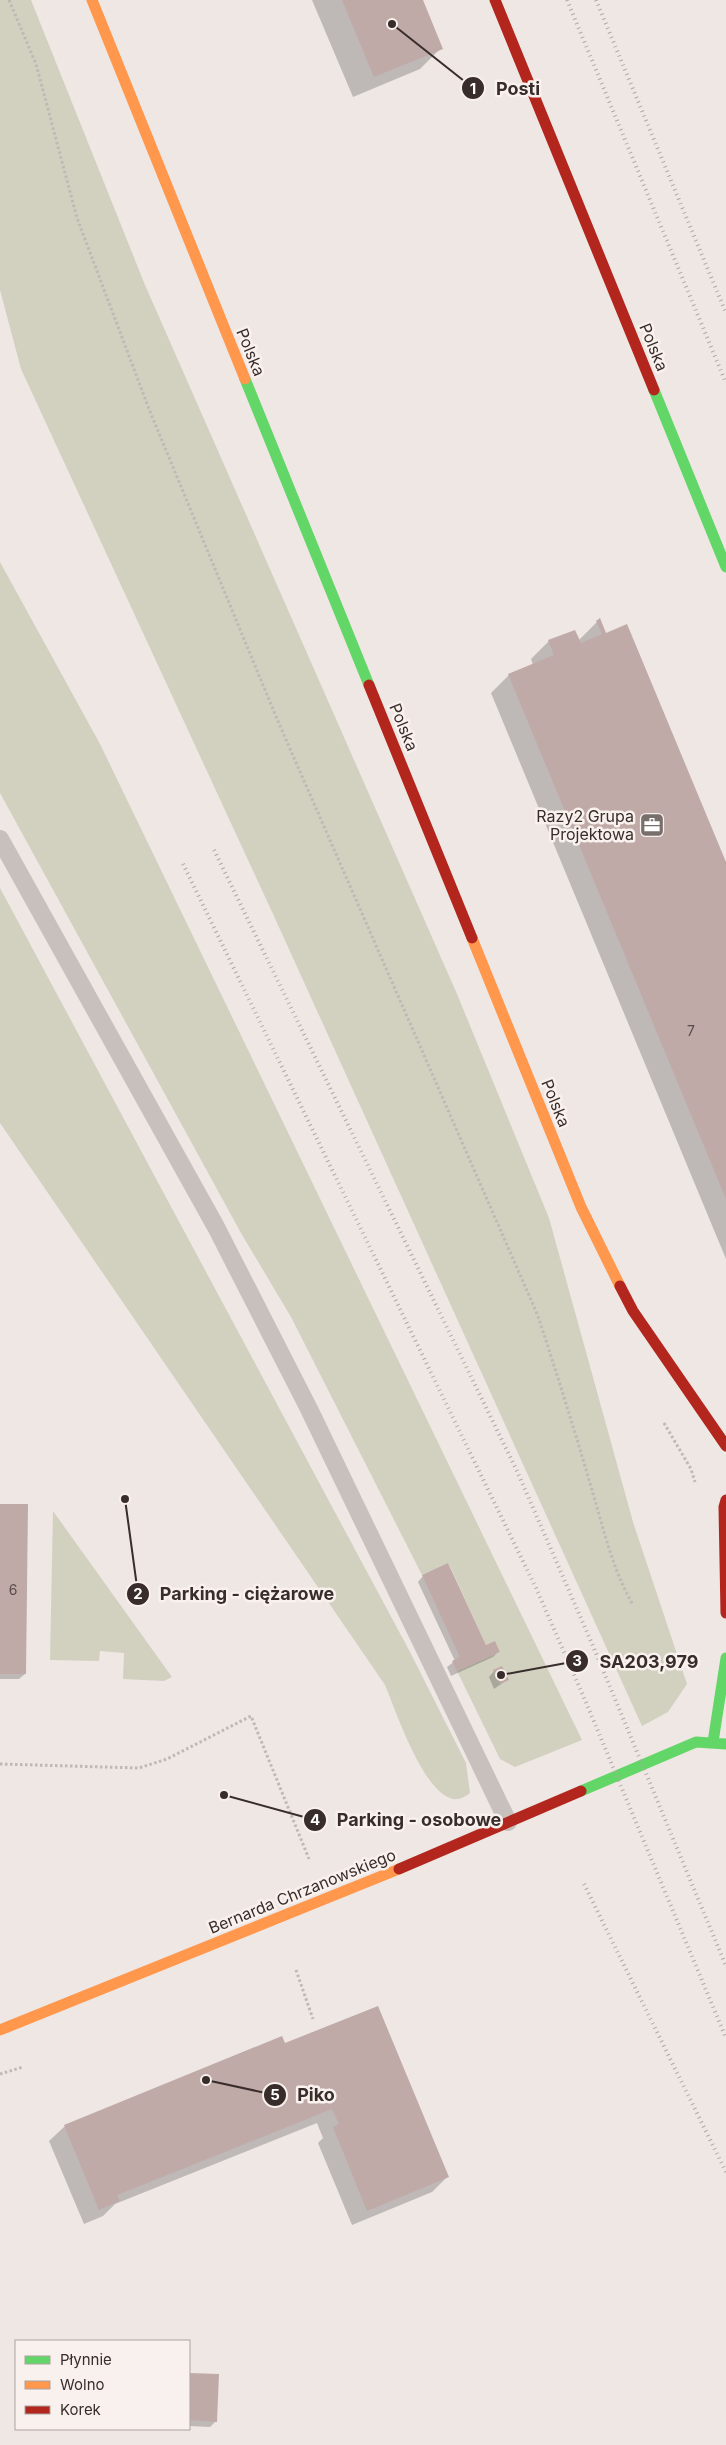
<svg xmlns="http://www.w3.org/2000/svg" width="726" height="2445" viewBox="0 0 726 2445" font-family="Inter,sans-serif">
  <rect width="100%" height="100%" fill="#eee7e4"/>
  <path fill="#d2d1c0" d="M0,0H31L145,285L457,994L549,1218L633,1522L687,1684L668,1712L642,1726L273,914L21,369L0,290Z
    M0,562L100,744L582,1740L515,1767L500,1759L457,1671L500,1652L495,1642L486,1645L449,1564L422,1575L291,1317L241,1233L0,793Z
    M0,888L410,1652L466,1763L470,1793C465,1797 459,1800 453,1799C423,1793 396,1711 385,1685L0,1123Z
    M53,1511L172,1677L164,1681L123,1679L124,1653L100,1651L99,1661L50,1660Z"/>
  <path fill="#0003" d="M312,0H421L441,48L420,69L353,97Z
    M597,622L726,865V1259L491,693L509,675L533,665L531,659L549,641H578Z
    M0,1505L25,1674L19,1679H0Z
    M423,1576L486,1647L499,1651L493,1657L451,1676L447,1667L455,1661L418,1582Z
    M494,1671L507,1680L494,1689L489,1677Z
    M281,2038L284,2045L447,2177L432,2192L352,2225L318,2143L323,2138L317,2123L115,2204L103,2216L84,2224L49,2141L64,2127Z
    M189,2374L218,2375L216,2421L210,2427L189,2426Z"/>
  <path fill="#c0aaa8" d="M342,0H423L443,49L374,77Z
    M600,618L606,633L627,624L726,862V1199L508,674L554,655L548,640L575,630L581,643L602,634L596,621Z
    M0,1504H28L26,1674H0Z
    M448,1563L486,1645L495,1641L500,1652L457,1671L452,1661L460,1657L422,1575Z
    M502,1666L509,1680L500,1684L493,1670Z
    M378,2006L449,2177L367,2211L333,2127L339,2124L332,2109L117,2195L120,2201L99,2210L64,2125L282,2036L285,2043Z
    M189,2373L219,2374L217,2422L189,2420Z"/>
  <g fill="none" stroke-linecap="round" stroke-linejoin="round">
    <path stroke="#bfb8b6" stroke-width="3" stroke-dasharray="2.5 2.5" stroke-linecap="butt" d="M9,0L36,64L77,218L149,409L277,719L538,1316C556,1371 573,1425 589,1480C602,1522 611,1567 633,1605
      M664,1423L691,1469L695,1482
      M0,1764L139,1768L167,1759L251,1716L309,1859
      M296,1970L313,2019
      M0,2074L23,2067"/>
    <path stroke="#c7c0bd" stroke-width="18" d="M0,839L216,1227L309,1409L508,1822"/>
    <path stroke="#63d668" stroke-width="11" d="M245,379L369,685
      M654,390L726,567
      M713,1742L726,1658
      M581,1791L696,1742L726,1744"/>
    <path stroke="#ff974d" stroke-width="11" d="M92,0L245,379
      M472,938L581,1207L620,1286
      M0,2030L399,1869"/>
    <path stroke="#b3261e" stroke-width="11" d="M495,0L654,390
      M369,685L472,938
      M620,1286L633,1311L726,1446
      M726,1500L724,1507L726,1613
      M399,1869L581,1791"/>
    <path stroke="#afa9a8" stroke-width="4" stroke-dasharray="1 4" stroke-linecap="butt" d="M567,0L726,383
      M596,0L726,313
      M214,850L517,1471L593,1646L726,1966
      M183,864L536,1588L585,1700L726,2038
      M584,1884L726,2172"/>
  </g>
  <defs>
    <symbol id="office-square" viewBox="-11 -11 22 22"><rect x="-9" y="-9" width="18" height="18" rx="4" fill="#786e6c" stroke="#f9f1ed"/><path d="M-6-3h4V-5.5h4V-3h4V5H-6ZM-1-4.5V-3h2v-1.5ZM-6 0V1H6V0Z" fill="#fff"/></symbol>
  </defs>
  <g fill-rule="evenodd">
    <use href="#office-square" x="638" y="811" width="28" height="28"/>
  </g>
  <g text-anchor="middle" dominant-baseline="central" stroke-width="5" stroke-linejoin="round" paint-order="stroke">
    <g font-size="14" fill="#5a4c4a">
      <text x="691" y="1030">7</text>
      <text x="13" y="1589">6</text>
    </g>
    <g font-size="16" fill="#382d2b" stroke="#f9f1ed">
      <text transform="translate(654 347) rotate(68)">Polska</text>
      <text transform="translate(251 352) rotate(68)">Polska</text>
      <text transform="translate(404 727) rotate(68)">Polska</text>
      <text transform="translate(556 1103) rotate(68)">Polska</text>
      <text transform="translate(302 1891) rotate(-22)">Bernarda Chrzanowskiego</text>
    </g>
    <g font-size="16" fill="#382d2b" stroke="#f9f1ed" text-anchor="end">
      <text x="634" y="816">Razy2 Grupa<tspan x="634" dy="18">Projektowa</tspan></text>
    </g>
  </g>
  <path fill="none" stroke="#382d2b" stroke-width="2" d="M392 24L473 88M125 1499L138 1594M501 1675L577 1661M224 1795L315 1820M206 2080L275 2095"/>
  <g fill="#382d2b" stroke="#f9f1ed" stroke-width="2">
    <circle cx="392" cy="24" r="5"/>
    <circle cx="125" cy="1499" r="5"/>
    <circle cx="501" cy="1675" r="5"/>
    <circle cx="224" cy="1795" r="5"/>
    <circle cx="206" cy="2080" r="5"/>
    <circle cx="473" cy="88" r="12"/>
    <circle cx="138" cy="1594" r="12"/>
    <circle cx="577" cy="1661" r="12"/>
    <circle cx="315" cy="1820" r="12"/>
    <circle cx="275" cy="2095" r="12"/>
  </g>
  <g font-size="15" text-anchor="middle" font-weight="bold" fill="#fff">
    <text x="473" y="94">1</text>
    <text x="138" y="1599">2</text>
    <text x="577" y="1666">3</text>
    <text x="315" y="1825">4</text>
    <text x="275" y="2100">5</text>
  </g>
  <g font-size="18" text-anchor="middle" font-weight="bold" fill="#382d2b" stroke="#f9f1ed" stroke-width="5" stroke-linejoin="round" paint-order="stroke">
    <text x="518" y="95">Posti</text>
    <text x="247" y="1600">Parking - ciężarowe</text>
    <text x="649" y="1668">SA203,979</text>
    <text x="419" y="1826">Parking - osobowe</text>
    <text x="316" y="2101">Piko</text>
  </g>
  <rect x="15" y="2340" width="175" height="90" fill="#f9f1ed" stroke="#aca39f"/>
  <rect x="25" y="2356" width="25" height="8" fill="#63d668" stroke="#aca39f"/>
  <text x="60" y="2365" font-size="15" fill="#382d2b">Płynnie</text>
  <rect x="25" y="2381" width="25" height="8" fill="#ff974d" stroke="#aca39f"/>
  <text x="60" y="2390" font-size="15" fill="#382d2b">Wolno</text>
  <rect x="25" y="2406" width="25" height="8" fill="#b3261e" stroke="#aca39f"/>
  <text x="60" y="2415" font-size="15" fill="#382d2b">Korek</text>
</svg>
